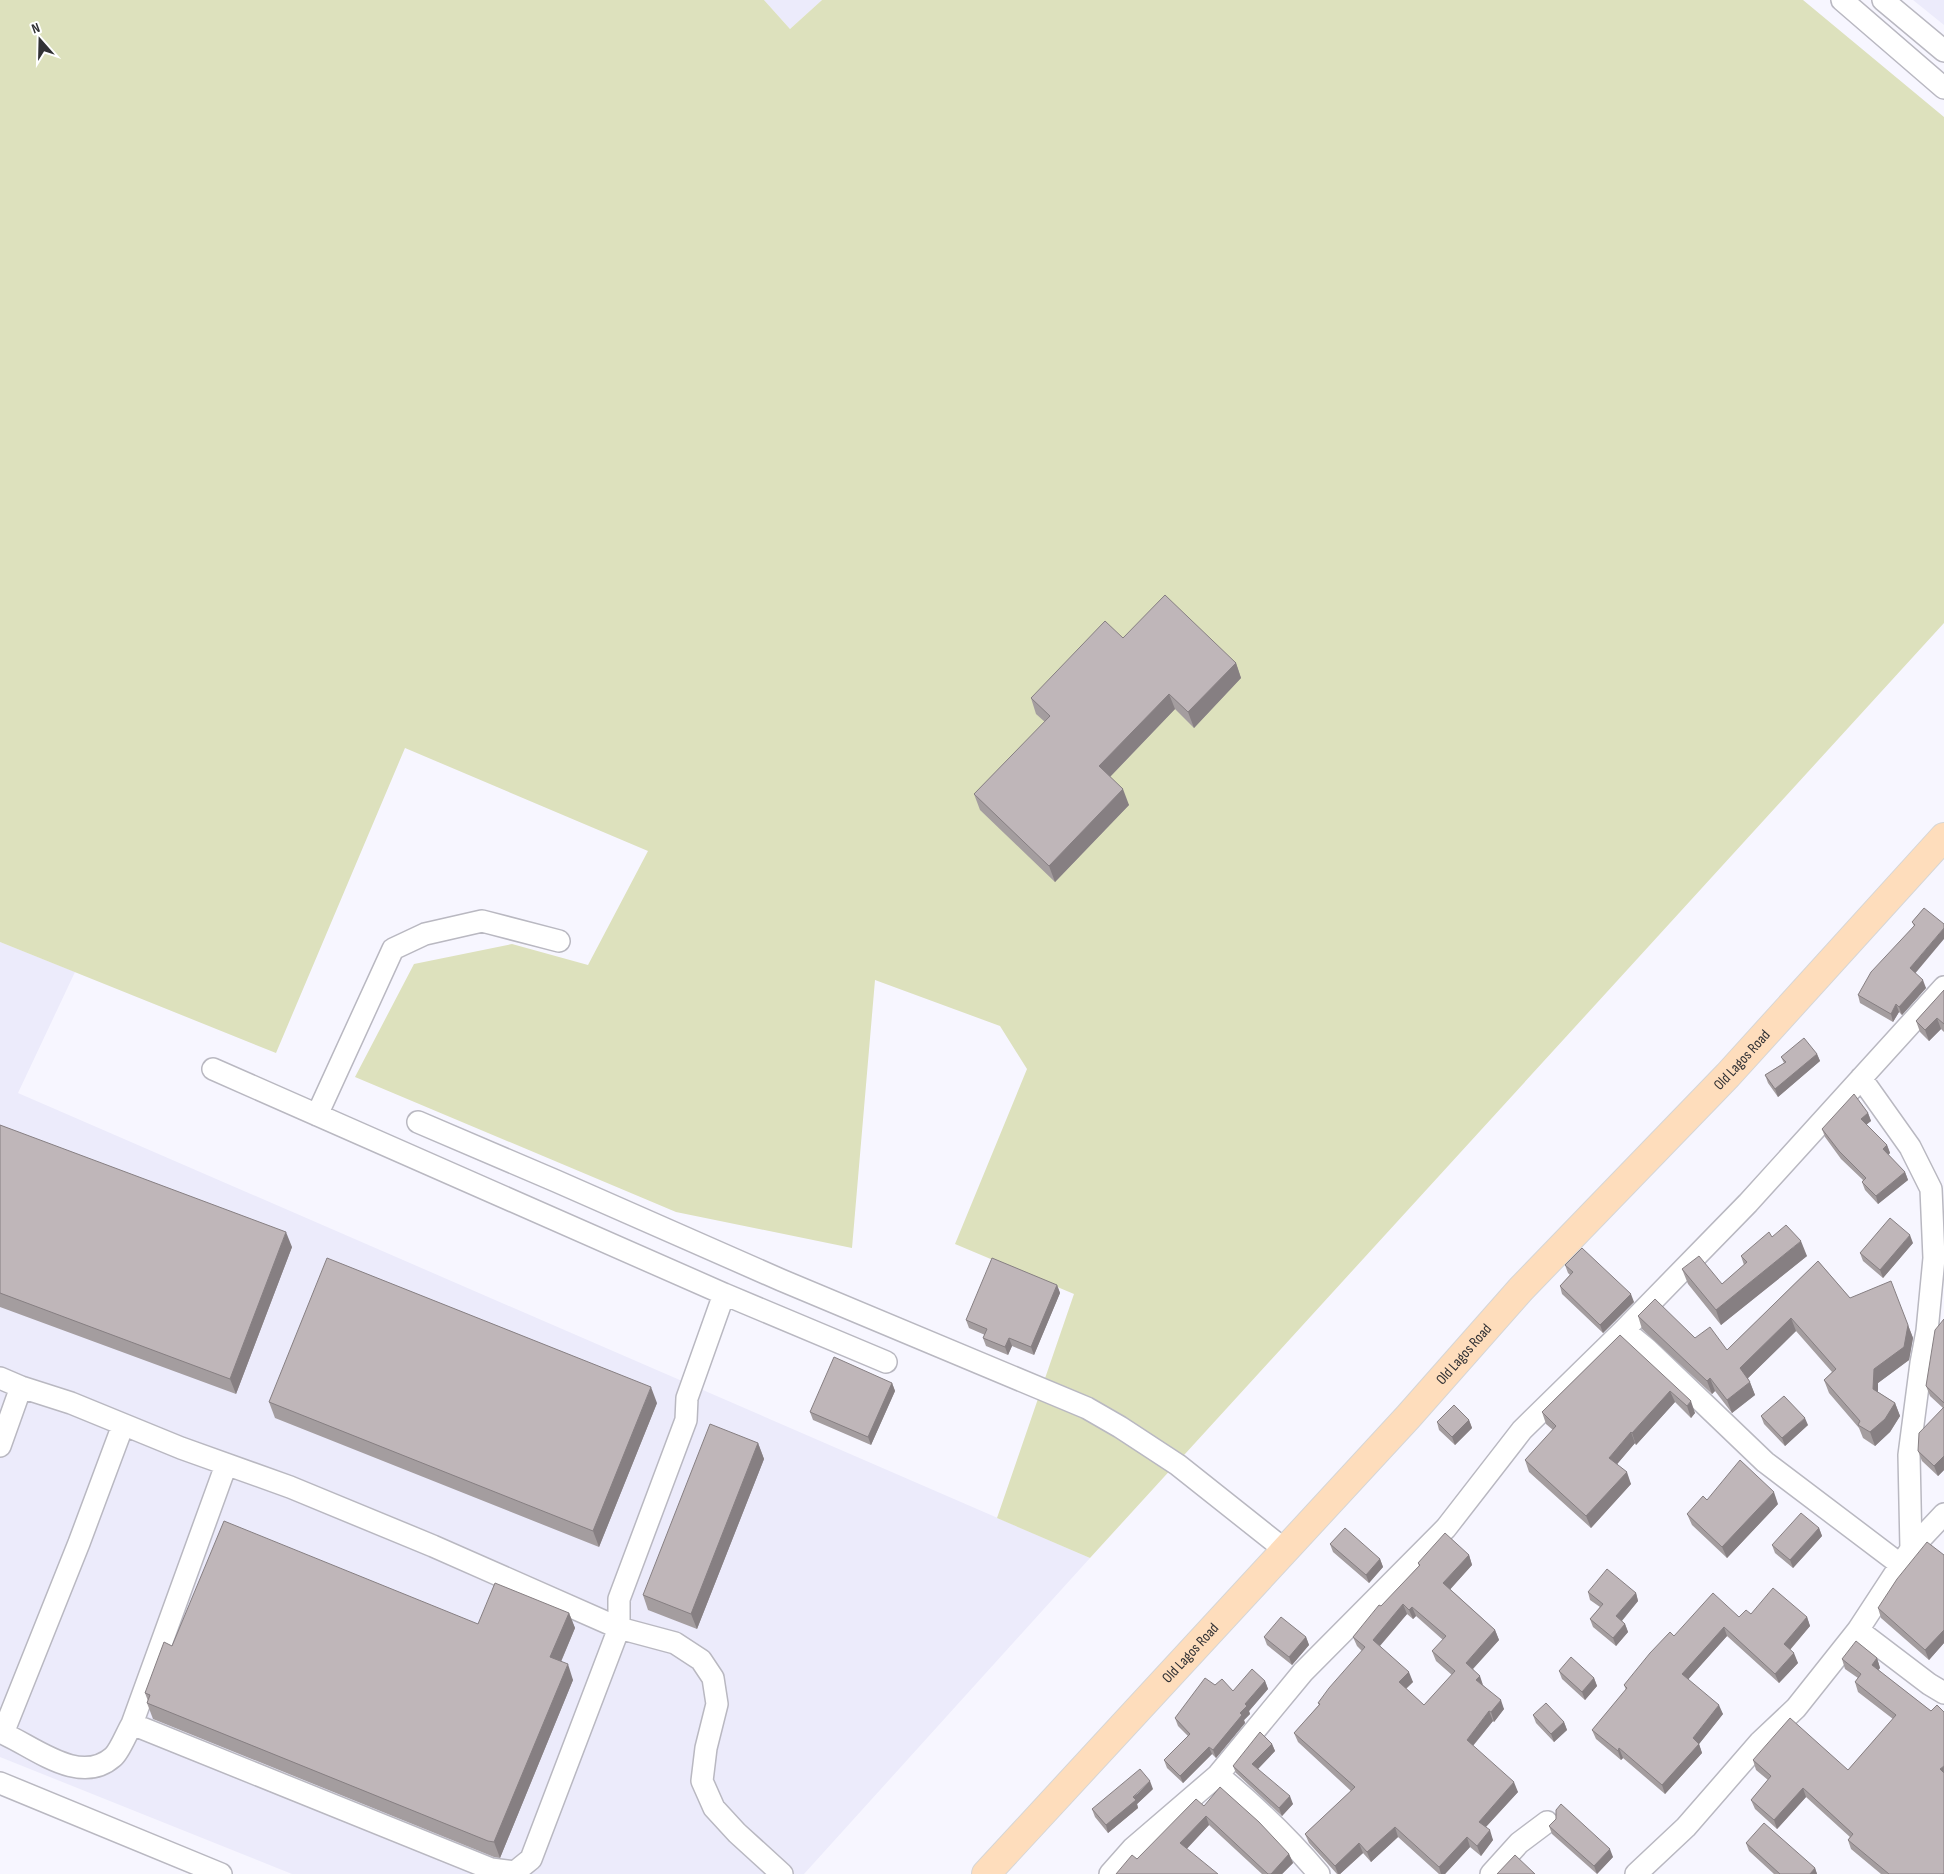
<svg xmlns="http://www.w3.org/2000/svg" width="1944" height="1874" viewBox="0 0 1944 1874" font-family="'Sofia Sans Condensed',sans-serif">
  <rect width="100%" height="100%" fill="#f7f6ff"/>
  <path fill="#ecebfb" d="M764,0H822L790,29Z
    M1913,0H1944V25Z
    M0,942L75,972L18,1093L1090,1558L804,1874H292L0,1757Z"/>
  <path fill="#dde1bd" d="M0,0H764L790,29L822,0H1803L1944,117V623L1090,1558L997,1518L1074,1294L955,1244L1027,1069L1000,1026L875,980L852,1248L676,1212L355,1077L414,964L512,944L588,965L648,851L405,748L276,1053L0,942Z"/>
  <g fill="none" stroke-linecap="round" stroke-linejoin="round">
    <defs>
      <path id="minor" d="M1842,0L1944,88
        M1883,0L1944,51
        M1861,1078L1910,1147L1931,1189L1934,1258L1927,1331L1921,1363L1909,1455L1911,1549
        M317,1115L393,949L425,934L482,921L559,941
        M418,1122L556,1181L781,1280L1087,1408L1120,1427L1178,1465L1285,1550
        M724,1294L886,1362
        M1624,1330L1647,1349L1765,1462L1901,1565
        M0,1378L21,1387L71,1403L181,1448L290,1487L433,1546L619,1628L675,1643L701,1660L713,1678L717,1704L706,1748L702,1781L714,1808L737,1833L782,1874
        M0,1446L21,1387
        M1858,1630L1929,1684L1944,1693
        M132,1724L491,1869L515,1872L531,1859L619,1628V1599L686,1420L687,1398L724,1294L213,1069
        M0,1732C32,1745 79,1787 113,1757C120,1751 127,1732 132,1724L226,1465
        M3,1733L79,1543L123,1425
        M1218,1775C1254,1805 1289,1838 1319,1874
        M0,1783L221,1874
        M1110,1874L1133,1848L1218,1775L1303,1672L1446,1528L1522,1430L1624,1330L1748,1203L1944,987
        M1491,1874L1519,1843L1547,1822
        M1636,1874L1686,1827L1760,1742L1796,1708L1858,1630L1911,1549L1944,1514"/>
      <g id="major">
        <path id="s1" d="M986,1874L1408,1417L1521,1289L1728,1075L1944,837"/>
      </g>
    </defs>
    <use href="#minor" stroke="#b9b8c1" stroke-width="24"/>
    <use href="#major" stroke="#d6d6d6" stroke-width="30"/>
    <use href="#minor" stroke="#fff" stroke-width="21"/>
    <use href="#major" stroke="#feddbc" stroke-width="28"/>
  </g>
  <path fill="#a49d9f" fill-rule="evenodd" d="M1123,638L1236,663L1241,678L1194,728L1175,709L1110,777L1129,805L1055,882L980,810L974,794L1045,722L1036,714L1031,698Z
    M1924,908L1915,973L1926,988L1902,1015L1899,1012L1893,1022L1860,1003L1858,995L1914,926L1912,922Z
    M1944,990V1032L1941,1029L1929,1041L1920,1032L1916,1021Z
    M1817,1054L1820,1061L1778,1097L1768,1083L1765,1075L1784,1063L1781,1057Z
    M1868,1113L1871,1121L1866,1125L1887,1145L1890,1153L1888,1155L1905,1172L1908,1180L1878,1204L1865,1190L1862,1182L1863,1180L1841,1159L1825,1137L1822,1129Z
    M0,1125L292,1247L236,1394L0,1307Z
    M1772,1237L1807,1256L1721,1325L1688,1284L1682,1269L1722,1284L1744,1265L1741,1256Z
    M1913,1243L1883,1278L1863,1261L1860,1253Z
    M1818,1261L1850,1298L1908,1325L1913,1338L1909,1360L1878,1383V1392L1895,1403L1900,1416L1890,1432L1875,1446L1863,1438L1859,1428L1829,1393L1824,1380L1832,1372L1796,1331L1748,1378L1755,1395L1732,1413L1715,1391L1712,1394L1642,1329L1638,1316L1727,1350Z
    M1565,1265L1634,1302L1603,1333L1562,1294L1560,1286L1570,1275L1568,1273Z
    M1057,1285L1060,1293L1034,1355L1012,1346L1008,1355L986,1346L983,1338L985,1335L969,1328L966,1320Z
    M1944,1319V1470L1938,1476L1922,1461L1918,1451L1943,1408L1930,1396L1926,1386Z
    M1620,1335L1695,1413L1691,1418L1675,1402L1636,1445L1635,1443L1617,1464L1631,1484L1591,1528L1529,1472L1525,1460L1553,1430L1546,1424L1542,1412Z
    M892,1383L895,1391L871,1445L813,1420L810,1412Z
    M269,1402L657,1403L599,1547L275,1418Z
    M1761,1416L1808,1425L1785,1446L1764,1424Z
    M1469,1420L1472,1428L1455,1445L1439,1430L1437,1422Z
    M758,1443L764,1459L697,1629L648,1610L643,1595Z
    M1707,1500L1778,1504L1727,1558L1692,1525L1687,1514Z
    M1819,1528L1822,1536L1793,1568L1775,1553L1772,1545Z
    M1330,1544L1380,1559L1383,1567L1369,1583L1333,1552Z
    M1469,1555L1472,1565L1450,1589L1495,1630L1499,1640L1473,1669L1483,1685L1504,1709L1494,1722L1493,1721L1473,1746L1518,1792L1486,1827L1493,1840L1481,1856L1470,1847L1445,1874H1439L1398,1837L1371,1862L1363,1853L1340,1874H1337L1309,1843L1305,1834L1351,1791L1298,1742L1294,1733L1319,1705L1318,1703L1362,1651L1357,1646L1353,1637L1419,1566L1418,1563ZM1407,1614L1413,1619L1416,1616L1443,1640L1432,1651L1436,1661L1452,1675L1424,1705L1406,1689L1413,1682L1380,1646Z
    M1944,1555V1643L1929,1660L1881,1618L1878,1608Z
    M1588,1592L1636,1593L1638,1601L1622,1621L1625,1624L1628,1632L1616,1646L1593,1627L1590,1619L1600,1607L1590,1600Z
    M569,1613L575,1628L561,1662L573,1680L500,1858L494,1857L153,1719L147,1703L148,1701L145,1693L172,1646L478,1624Z
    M1751,1614L1807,1617L1810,1626L1790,1650L1798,1663L1779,1683L1727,1636L1688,1679L1723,1714L1699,1744L1702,1753L1665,1794L1623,1758L1621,1760L1596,1739L1592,1730L1626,1690L1624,1685L1674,1636Z
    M1264,1637H1306L1309,1645L1292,1665L1267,1645Z
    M1877,1658L1880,1668L1878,1670L1931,1711L1944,1874H1881L1851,1849L1848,1840L1850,1837L1806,1797L1777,1829L1755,1809L1751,1800L1768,1780L1756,1770L1753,1760L1848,1770L1893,1719L1858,1692L1855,1682L1858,1678L1845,1669L1842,1659Z
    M1559,1671L1594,1678L1597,1686L1585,1700L1562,1679Z
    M1265,1681L1268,1689L1249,1711L1250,1714L1244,1720L1245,1723L1216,1758L1212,1754L1183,1783L1167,1768L1164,1760L1188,1736L1178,1726L1175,1718L1215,1685L1233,1691Z
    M1533,1715L1564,1722L1567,1730L1554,1742L1536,1723Z
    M1272,1744L1275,1751L1258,1769L1293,1804L1282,1816L1236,1773L1233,1766Z
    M1153,1789L1137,1804L1138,1808L1108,1833L1095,1817L1092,1809Z
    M1204,1806L1289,1854L1293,1863L1282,1874H1262L1209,1825L1187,1848L1137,1859Z
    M1556,1819L1613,1857L1597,1874L1552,1834L1549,1826Z
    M1746,1843L1815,1868L1817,1874H1774L1749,1851Z"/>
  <path fill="#867f82" d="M1236,663L1241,678L1194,728L1188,712Z
    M1169,694L1175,709L1105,782L1099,766Z
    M1123,789L1129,805L1055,882L1049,866Z
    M1944,928V939L1913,976L1910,968Z
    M1923,980L1926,988L1902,1015L1899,1007Z
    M1896,1004L1899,1012L1893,1022L1891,1014Z
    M1937,1018L1941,1029L1929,1041L1925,1030Z
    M1817,1054L1820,1061L1778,1097L1775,1089Z
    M1868,1113L1871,1121L1863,1127L1861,1119Z
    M1887,1145L1890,1153L1886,1157L1883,1149Z
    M1905,1172L1908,1180L1878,1204L1876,1196Z
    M286,1232L292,1247L236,1394L230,1379Z
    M1910,1235L1913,1243L1883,1278L1880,1270Z
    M1801,1241L1807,1256L1721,1325L1716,1310Z
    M1057,1285L1060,1293L1034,1355L1031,1347Z
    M1631,1294L1634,1302L1603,1333L1600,1325Z
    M1791,1318L1796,1331L1745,1381L1740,1368Z
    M1908,1325L1913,1338L1909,1360L1878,1383V1402L1873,1389L1874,1369Z
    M1009,1338L1012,1346L1008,1355L1005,1347Z
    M1710,1378L1715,1391L1712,1394L1707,1381Z
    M1750,1382L1755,1395L1732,1413L1727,1400Z
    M892,1383L895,1391L871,1445L868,1437Z
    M651,1387L657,1403L599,1547L593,1531Z
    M1670,1391L1675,1402L1636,1445L1632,1433Z
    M1691,1401L1695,1413L1691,1418L1687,1406Z
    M1895,1403L1900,1416L1890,1432L1875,1446L1870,1432Z
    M1805,1418L1808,1425L1785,1446L1782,1438Z
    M1469,1420L1472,1428L1455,1445L1452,1437Z
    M1631,1432L1635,1443L1613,1469L1609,1458Z
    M758,1443L764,1459L697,1629L691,1614Z
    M1944,1456V1470L1938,1476L1934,1466Z
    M1627,1472L1631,1484L1591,1528L1586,1516Z
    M1774,1492L1778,1504L1727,1558L1722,1547Z
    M1819,1528L1822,1536L1793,1568L1790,1560Z
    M1469,1555L1472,1565L1447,1593L1443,1583Z
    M1380,1559L1383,1567L1369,1583L1366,1575Z
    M1636,1593L1638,1601L1619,1624L1616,1616Z
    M1403,1604L1407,1614L1377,1649L1373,1640Z
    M1412,1607L1416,1616L1413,1619L1409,1610Z
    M569,1613L575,1628L556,1673L550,1657Z
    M1807,1617L1810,1626L1787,1653L1784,1644Z
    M1625,1624L1628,1632L1616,1646L1613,1638Z
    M1724,1627L1727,1636L1685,1683L1682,1674Z
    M1495,1630L1499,1640L1469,1673L1466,1663Z
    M1944,1630V1643L1929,1660L1925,1650Z
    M1306,1637L1309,1645L1292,1665L1289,1657Z
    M1794,1653L1798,1663L1779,1683L1775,1674Z
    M1877,1658L1880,1668L1875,1674L1872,1665Z
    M568,1664L573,1680L500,1858L494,1842Z
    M1409,1672L1413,1682L1402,1692L1399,1682Z
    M1480,1676L1483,1685L1476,1680Z
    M1594,1678L1597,1686L1585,1700L1582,1692Z
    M1265,1681L1268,1689L1249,1711L1250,1714L1244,1720L1245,1723L1216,1758L1213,1750L1240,1713L1245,1704Z
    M1501,1700L1504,1709L1494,1722L1491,1712Z
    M1719,1705L1723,1714L1699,1744L1702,1753L1665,1794L1662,1785L1693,1738Z
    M1489,1711L1493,1721L1470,1749L1467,1740Z
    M1564,1722L1567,1730L1554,1742L1551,1734Z
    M1272,1744L1275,1751L1255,1772L1252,1764Z
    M1209,1747L1212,1754L1183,1783L1180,1776Z
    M1619,1748L1623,1758L1621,1760L1618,1751Z
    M1944,1766V1779L1940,1769Z
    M1150,1781L1153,1789L1137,1804L1138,1808L1108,1833L1106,1825Z
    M1514,1782L1518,1792L1482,1831L1479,1822Z
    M1803,1788L1806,1797L1777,1829L1774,1820Z
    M1290,1796L1293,1804L1282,1816L1279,1808Z
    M1206,1816L1209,1825L1184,1852L1180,1843Z
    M1395,1827L1398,1837L1371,1862L1367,1852Z
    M1490,1830L1493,1840L1481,1856L1477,1846Z
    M1467,1837L1470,1847L1445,1874H1441L1439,1867Z
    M1359,1843L1363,1853L1340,1874H1338L1335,1866Z
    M1610,1849L1613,1857L1597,1874L1594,1866Z
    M1289,1854L1293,1863L1282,1874H1271Z
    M1815,1868L1817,1874H1810Z"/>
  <path fill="#bfb6b9" stroke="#867f82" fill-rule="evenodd" d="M1165,595L1236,663L1188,712L1169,694L1099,766L1123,789L1049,866L974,794L1050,716L1031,698L1105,621L1123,638Z
    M1924,908L1944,924V928L1910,968L1923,980L1899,1007L1896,1004L1891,1014L1858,995L1871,972L1915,925L1912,922Z
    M1944,990V1024L1937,1018L1925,1030L1916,1021Z
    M1804,1038L1817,1054L1775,1089L1765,1075L1786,1062L1781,1057Z
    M1854,1094L1868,1113L1861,1119L1887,1145L1883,1149L1905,1172L1876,1196L1862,1182L1866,1178L1839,1151L1822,1129Z
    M0,1125L286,1232L230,1379L0,1293Z
    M1890,1218L1910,1235L1880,1270L1860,1253Z
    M1786,1225L1801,1241L1716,1310L1682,1269L1699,1256L1722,1284L1747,1262L1741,1256L1769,1232L1772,1237Z
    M1582,1248L1631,1294L1600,1325L1560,1286L1573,1272L1565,1265Z
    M327,1258L651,1387L593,1531L269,1402Z
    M992,1258L1057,1285L1031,1347L1009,1338L1005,1347L983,1338L987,1329L966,1320Z
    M1818,1261L1850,1298L1891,1281L1908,1325L1904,1347L1874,1369L1873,1389L1895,1403L1885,1419L1870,1432L1858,1425L1860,1421L1824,1380L1836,1369L1791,1318L1740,1368L1750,1382L1727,1400L1710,1378L1707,1381L1638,1316L1655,1299L1695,1338L1710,1327L1727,1350Z
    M1944,1319V1403L1926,1386L1935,1330Z
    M1620,1335L1691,1401L1687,1406L1670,1391L1632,1433L1631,1432L1609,1458L1627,1472L1586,1516L1525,1460L1556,1426L1542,1412Z
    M834,1357L892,1383L868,1437L810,1412Z
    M1784,1396L1805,1418L1782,1438L1761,1416Z
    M1454,1405L1469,1420L1452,1437L1437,1422Z
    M1944,1407V1456L1934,1466L1918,1451L1919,1433Z
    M710,1424L758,1443L691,1614L643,1595Z
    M1740,1460L1774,1492L1722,1547L1687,1514L1703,1496L1707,1500Z
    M1801,1513L1819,1528L1790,1560L1772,1545Z
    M224,1521L478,1624L495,1583L569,1613L550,1657L568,1664L494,1842L488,1841L147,1703L150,1695L145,1693L164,1642L172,1646Z
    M1345,1528L1380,1559L1366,1575L1330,1544Z
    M1445,1533L1469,1555L1443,1583L1495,1630L1466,1663L1480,1676L1476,1680L1501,1700L1491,1712L1489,1711L1467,1740L1514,1782L1479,1822L1490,1830L1477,1846L1467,1837L1439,1867L1395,1827L1367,1852L1359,1843L1335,1866L1305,1834L1355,1787L1294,1733L1320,1704L1318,1703L1329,1688L1365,1647L1353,1637L1379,1605L1381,1606L1420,1565L1418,1563ZM1403,1604L1409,1610L1412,1607L1446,1636L1432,1651L1455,1671L1424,1705L1399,1682L1409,1672L1373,1640Z
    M1927,1542L1944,1555V1630L1925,1650L1878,1608L1897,1579Z
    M1607,1569L1636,1593L1616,1616L1625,1624L1613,1638L1590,1619L1603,1604L1588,1592Z
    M1773,1588L1807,1617L1784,1644L1794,1653L1775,1674L1724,1627L1682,1674L1719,1705L1693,1738L1699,1744L1662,1785L1619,1748L1618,1751L1592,1730L1627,1688L1624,1685L1650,1653L1670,1632L1674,1636L1713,1593L1739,1617L1746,1610L1751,1614Z
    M1281,1617L1306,1637L1289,1657L1264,1637Z
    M1856,1641L1877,1658L1872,1665L1931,1711L1937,1705L1944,1712V1766L1940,1769L1944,1773V1874H1889L1848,1840L1853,1834L1803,1788L1774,1820L1751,1800L1771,1776L1753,1760L1790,1718L1848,1770L1896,1715L1855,1682L1861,1674L1842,1659Z
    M1571,1657L1594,1678L1582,1692L1559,1671Z
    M1252,1669L1265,1681L1245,1704L1247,1706L1240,1713L1242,1715L1213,1750L1209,1747L1180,1776L1164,1760L1190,1734L1175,1718L1205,1678L1215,1685L1222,1679L1233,1691Z
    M1546,1703L1564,1722L1551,1734L1533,1715Z
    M1260,1732L1272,1744L1252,1764L1290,1796L1279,1808L1233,1766Z
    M1140,1769L1150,1781L1133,1797L1136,1800L1106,1825L1092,1809Z
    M1220,1787L1259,1822L1289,1854L1271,1874H1268L1206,1816L1180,1843L1218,1874H1116L1132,1855L1137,1859L1196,1799L1204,1806Z
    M1561,1804L1610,1849L1594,1866L1549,1826L1556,1819V1810Z
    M1764,1823L1815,1868L1810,1874H1780L1746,1843Z
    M1515,1855L1535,1874H1497Z"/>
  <g text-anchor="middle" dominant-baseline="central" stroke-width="4" stroke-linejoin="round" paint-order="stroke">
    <g font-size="15" fill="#313134" stroke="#fff">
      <text stroke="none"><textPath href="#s1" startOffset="1111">Old Lagos Road</textPath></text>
      <text stroke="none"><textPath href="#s1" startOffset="706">Old Lagos Road</textPath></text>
      <text stroke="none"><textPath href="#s1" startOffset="301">Old Lagos Road</textPath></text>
    </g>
  </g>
  <g transform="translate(40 40) rotate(340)" stroke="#ffffff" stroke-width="4" paint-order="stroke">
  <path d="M0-4L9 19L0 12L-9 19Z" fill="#313134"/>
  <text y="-8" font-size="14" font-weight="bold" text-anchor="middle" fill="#313134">N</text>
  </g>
</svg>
